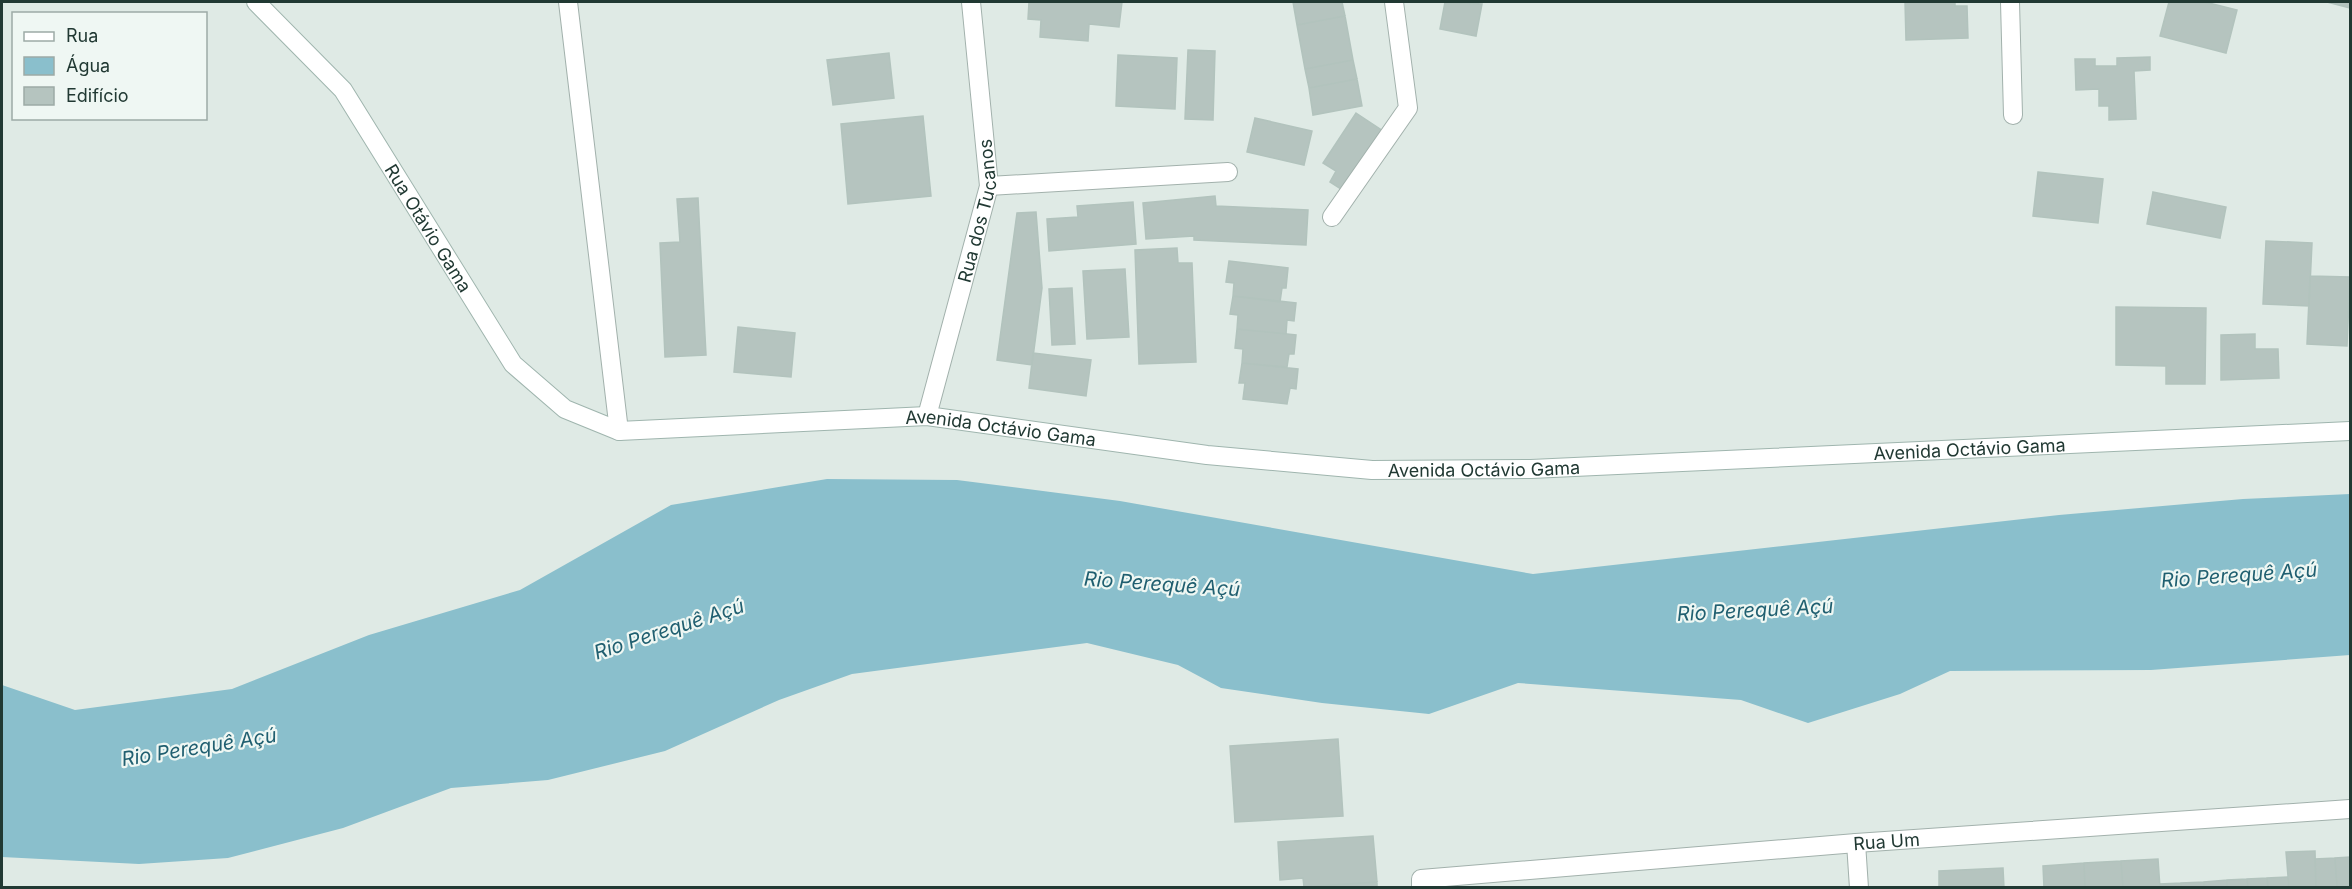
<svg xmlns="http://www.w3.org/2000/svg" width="2352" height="889" viewBox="0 0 2352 889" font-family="Inter,sans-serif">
  <rect width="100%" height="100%" fill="#dfeae5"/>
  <path fill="#8abfcc" d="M827,479L957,480L1120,501L1533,574L2059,515L2243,499L2350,494V655L2151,670L1950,671L1900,694L1808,723L1741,700L1518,683L1429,714L1322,703L1221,688L1178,665L1087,643L852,674L779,700L665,751L548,780L451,788L343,828L228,858L139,864L2,857V685L75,710L232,689L369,635L520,590L671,505Z"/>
  <path fill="#b5c4bf" stroke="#b2c3bd" stroke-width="1.5" d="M1029,2H1122L1119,27L1089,24L1088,41L1040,37L1041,20L1028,19Z
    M1293,2H1342L1345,16L1297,25Z
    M1445,2L1482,4L1476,36L1440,29Z
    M1905,2H1955V6H1967L1968,38L1906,40Z
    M2169,2H2205L2237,10L2226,53L2160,36Z
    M2327,2H2350V8Z
    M1345,16L1353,60L1305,69L1297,25Z
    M1188,50L1215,51L1213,120L1185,119Z
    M889,53L894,98L833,105L827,60Z
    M1118,55L1177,58L1175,109L1116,106Z
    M2150,57V70L2134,71L2136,119L2109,120V106H2099V89L2076,90L2075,59H2095V66H2117V58Z
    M1353,60L1357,79L1309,88L1305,69Z
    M1357,79L1362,106L1313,115L1309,88Z
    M1356,113L1383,131L1344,191L1330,182L1336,171L1323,163Z
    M923,116L931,196L848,204L841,124Z
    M1255,118L1312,131L1304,165L1247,152Z
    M2038,172L2103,179L2098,223L2033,216Z
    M2153,192L2226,207L2220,238L2147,224Z
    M1215,196L1216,206L1308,210L1306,245L1194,240V236L1146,239L1143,203Z
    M698,198L706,355L665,357L660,243L680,242L677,199Z
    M1133,202L1136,244L1049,251L1047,219L1078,217L1077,206Z
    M1036,212L1042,288L1032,365L997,360L1017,213Z
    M2266,241L2312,243L2309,306L2263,304Z
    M1177,248L1178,263H1192L1196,362L1139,364L1135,250Z
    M1229,261L1288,268L1286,288H1282L1280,302L1233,296L1234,283L1226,282Z
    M1125,269L1129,337L1087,339L1083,271Z
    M2310,276L2350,277L2347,346L2307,344Z
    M1072,288L1075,344L1052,345L1049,289Z
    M1233,296L1296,303L1294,321L1287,320L1286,334L1237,329L1238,315L1230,314Z
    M2116,307L2206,308L2205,384H2166V366L2116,365Z
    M738,327L795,333L791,377L734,372Z
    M1237,329L1296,335L1294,354H1289L1287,367L1242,363L1243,349L1235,348Z
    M2255,334V349H2278L2279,378L2221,380V335Z
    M1033,353L1091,360L1086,396L1029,388Z
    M1242,363L1298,369L1296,389L1290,388L1287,404L1243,399L1245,383H1239Z
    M1338,739L1343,816L1235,822L1230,746Z
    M1373,836L1377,882L1304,887L1303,878L1280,880L1278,842Z
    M2315,851L2316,888H2289L2286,852Z
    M2350,857V888H2337L2335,858Z
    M2335,858L2337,888H2316L2315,859Z
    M2158,859L2160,888H2123L2121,861Z
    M2121,861L2123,888H2085L2084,863Z
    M2084,863L2085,888H2044L2043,866Z
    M2003,868L2004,888H1939V871Z
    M2288,877L2289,888H2268L2267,878Z
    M2267,878L2268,888H2248L2247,879Z
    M2247,879L2248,888H2227V880Z
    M2227,880V888H2204V882Z
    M1377,882V888H1300L1304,887Z
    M2204,882V888H2181V883Z
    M2181,883V888H2160V884Z"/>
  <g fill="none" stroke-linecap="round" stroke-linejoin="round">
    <defs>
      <g id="street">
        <path d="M568,2L619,431"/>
        <path d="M2010,2L2013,115"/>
        <path d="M989,186L1228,172"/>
        <path d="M1332,217L1408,108L1394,2"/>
        <path id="s1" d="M927,416L989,186L971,2"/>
        <path d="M1856,843L1859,888"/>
        <path id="s2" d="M1421,888V879L1856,843L2350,809"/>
      </g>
      <g id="secondary">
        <path id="s3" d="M256,2L343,90L513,364L565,409L619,431L927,416L1207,455L1372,470L1531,469L2350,431"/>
      </g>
    </defs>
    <use href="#street" stroke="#a2b1ac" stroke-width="20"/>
    <use href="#secondary" stroke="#9fb5ae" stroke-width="20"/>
    <use href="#street" stroke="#fff" stroke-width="18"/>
    <use href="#secondary" stroke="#fff" stroke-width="18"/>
  </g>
  <g text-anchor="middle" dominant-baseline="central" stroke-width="4.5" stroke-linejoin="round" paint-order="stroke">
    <g font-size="18" fill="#213933" stroke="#eff7f3">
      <text stroke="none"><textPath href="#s1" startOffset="212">Rua dos Tucanos</textPath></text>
      <text stroke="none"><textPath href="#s3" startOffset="286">Rua Otávio Gama</textPath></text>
      <text stroke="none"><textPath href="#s3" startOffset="956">Avenida Octávio Gama</textPath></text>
      <text stroke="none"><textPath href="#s3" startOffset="1928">Avenida Octávio Gama</textPath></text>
      <text stroke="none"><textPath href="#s3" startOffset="1442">Avenida Octávio Gama</textPath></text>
      <text stroke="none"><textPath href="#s2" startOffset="476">Rua Um</textPath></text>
    </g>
    <g font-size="20" font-style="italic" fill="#205f70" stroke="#eff7f3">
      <text transform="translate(2239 575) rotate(-4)">Rio Perequê Açú</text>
      <text transform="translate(1162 584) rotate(4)">Rio Perequê Açú</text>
      <text transform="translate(1755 610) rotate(-3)">Rio Perequê Açú</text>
      <text transform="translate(669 629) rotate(-18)">Rio Perequê Açú</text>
      <text transform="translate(199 747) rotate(-9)">Rio Perequê Açú</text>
    </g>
  </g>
  <rect width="2352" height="889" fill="none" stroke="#213933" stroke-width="6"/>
  <rect x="12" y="12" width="195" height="108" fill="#eff7f3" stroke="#9daba6" stroke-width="1.5"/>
  <rect x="24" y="32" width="30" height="9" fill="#ffffff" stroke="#9daba6" stroke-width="1.5"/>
  <text x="66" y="42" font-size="18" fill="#213933">Rua</text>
  <rect x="24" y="57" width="30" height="18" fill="#8abfcc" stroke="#9daba6" stroke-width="1.5"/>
  <text x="66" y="72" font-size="18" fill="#213933">Água</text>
  <rect x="24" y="87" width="30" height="18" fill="#b5c4bf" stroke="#9daba6" stroke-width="1.5"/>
  <text x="66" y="102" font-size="18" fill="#213933">Edifício</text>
</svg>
